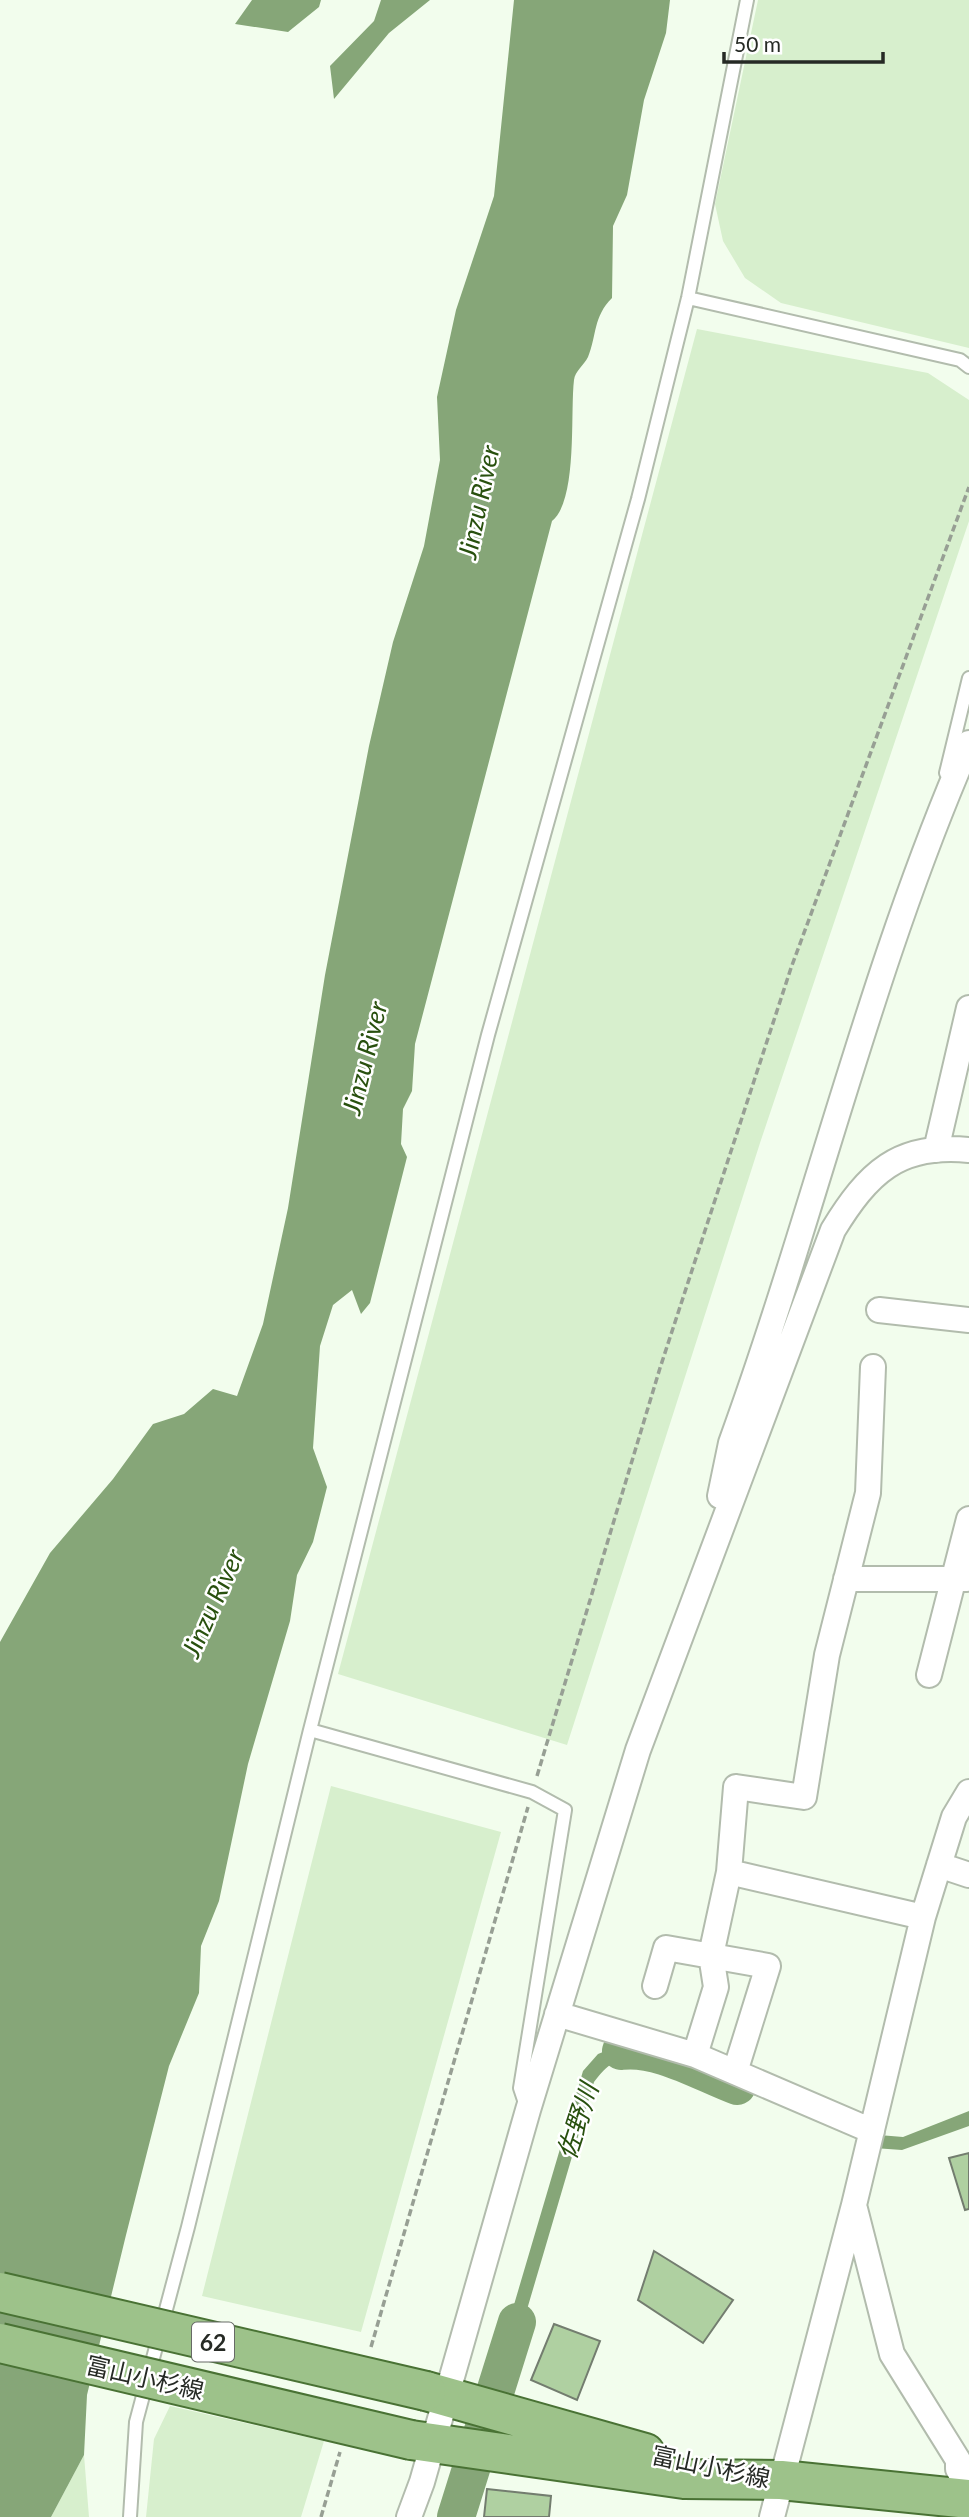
<svg xmlns="http://www.w3.org/2000/svg" width="969" height="2517" viewBox="0 0 969 2517" font-family="Lato,'Noto Sans JP',sans-serif">
  <rect width="100%" height="100%" fill="#f2fded"/>
  <path fill="#d7efcd" d="M758,0H969V348L781,303L745,278L723,241L715,204Z
    M697,329L928,373L969,400V521L760,1143L567,1745L338,1674Z
    M331,1786L501,1832L361,2332L202,2296Z
    M170,2406L324,2441L301,2517H146L154,2439Z
    M84,2455L89,2517H51Z"/>
  <path fill="#86a678" d="M252,0H321L319,7L288,32L235,24Z
    M381,0H430L389,33L334,99L330,66L374,21Z
    M514,0H670L666,33L644,100L627,195L613,226L612,298C593,317 597,335 588,357C584,365 575,371 574,380C570,413 578,500 552,521L415,1044L412,1091L403,1109L401,1144L407,1157L370,1303L361,1314L352,1290L333,1305L320,1346L313,1448L327,1487L313,1542L297,1575L290,1621L248,1764L219,1901L201,1946L199,1993L169,2066L126,2235L87,2395L84,2455L51,2517H0V1642L50,1553L113,1479L153,1424L184,1414L213,1389L237,1396L263,1324L288,1208L325,975L369,746L393,642L424,546L440,460L437,397L456,310L494,196Z
    M628,2042L665,2050L663,2064C632,2054 615,2053 594,2082L508,2374L495,2369L583,2071L598,2054Z
    M695,2058L759,2085V2097L685,2069Z
    M969,2111V2126L902,2150L874,2148L879,2135L903,2137Z
    M457,2484H473L461,2517H451Z"/>
  <g fill="none" stroke-linecap="round" stroke-linejoin="round">
    <path stroke="#86a678" stroke-width="38" d="M621,2051C658,2046 702,2073 737,2086
      M456,2517L517,2322"/>
  </g>
  <path fill="#afd0a1" stroke="#737d6f" stroke-width="2" d="M969,2153V2209L965,2210L949,2158Z
    M654,2251L733,2300L703,2343L638,2300Z
    M554,2324L600,2341L577,2400L531,2380Z
    M487,2489L551,2496L549,2517H484Z"/>
  <g fill="none" stroke-linecap="round" stroke-linejoin="round">
    <defs>
      <path id="lane" d="M688,298L960,360L969,367
        M946,773L969,678
        M526,2106L520,2088L565,1810L532,1792L310,1730L488,1035L638,499L688,298L747,0
        M130,2517L136,2422L188,2227L310,1730"/>
      <path id="street" d="M936,1150L969,1008
        M879,1310L969,1320
        M720,1496L731,1443C815,1212 870,969 969,743
        M846,1579H967
        M929,1675L969,1519
        M939,1865L969,1875
        M729,1872L923,1917
        M655,1986L666,1948L768,1966L735,2072
        M557,2014L695,2055L872,2131
        M695,2055L716,1987L711,1955L729,1872L736,1787L804,1797L827,1655L868,1493L873,1367
        M855,2209L892,2354L958,2460V2469L969,2489
        M409,2517L422,2482L528,2110L638,1750L833,1230C868,1173 898,1143 969,1150
        M772,2517L854,2205L923,1917L954,1817L969,1792"/>
      <path id="primary" d="M426,2391L645,2453
        M411,2440L684,2479L781,2480L969,2499"/>
    </defs>
    <use href="#lane" stroke="#b2bcad" stroke-width="16"/>
    <use href="#street" stroke="#b2bcad" stroke-width="28"/>
    <use href="#primary" stroke="#497234" stroke-width="42"/>
    <path stroke="#979f94" stroke-width="3.5" stroke-dasharray="7 3.5" stroke-linecap="butt" d="M537,1776L660,1368L791,968L969,487
      M371,2347L528,1807
      M321,2517L340,2452"/>
    <use href="#lane" stroke="#fff" stroke-width="12"/>
    <use href="#street" stroke="#fff" stroke-width="24"/>
    <use href="#primary" stroke="#9dc28a" stroke-width="38"/>
    <defs>
      <path id="primary-bridge" d="M0,2292L426,2391
        M0,2343L411,2440"/>
    </defs>
    <use href="#primary-bridge" stroke="#497234" stroke-width="42" stroke-linecap="butt"/>
    <use href="#primary-bridge" stroke="#9dc28a" stroke-width="38"/>
  </g>
  <g text-anchor="middle" dominant-baseline="central" stroke-width="5" stroke-linejoin="round" paint-order="stroke">
    <rect fill="#fff" stroke="#676a66" stroke-width="2" x="192" y="2322.5" width="42" height="39" rx="5"/>
    <g font-size="23" font-weight="bold" fill="#262a25">
      <text x="213" y="2342">62</text>
    </g>
    <g font-size="24" fill="#262a25" stroke="#fff">
      <text transform="translate(145 2377) rotate(13)">富山小杉線</text>
      <text transform="translate(711 2466) rotate(12)">富山小杉線</text>
    </g>
    <g font-size="26" font-style="italic" fill="#28500e" stroke="#fff">
      <text transform="translate(478 502) rotate(-78)">Jinzu River</text>
      <text transform="translate(364 1058) rotate(-76)">Jinzu River</text>
      <text transform="translate(212 1603) rotate(-66)">Jinzu River</text>
      <text transform="translate(577 2121) rotate(-72)">佐野川</text>
    </g>
  </g>
  <path d="M724 52v10h159v-10" fill="none" stroke="#262a25" stroke-width="3.5"/>
  <text x="734" y="52" font-size="21" fill="#262a25" stroke="#ffffff" stroke-width="5" paint-order="stroke">50 m</text>
</svg>
